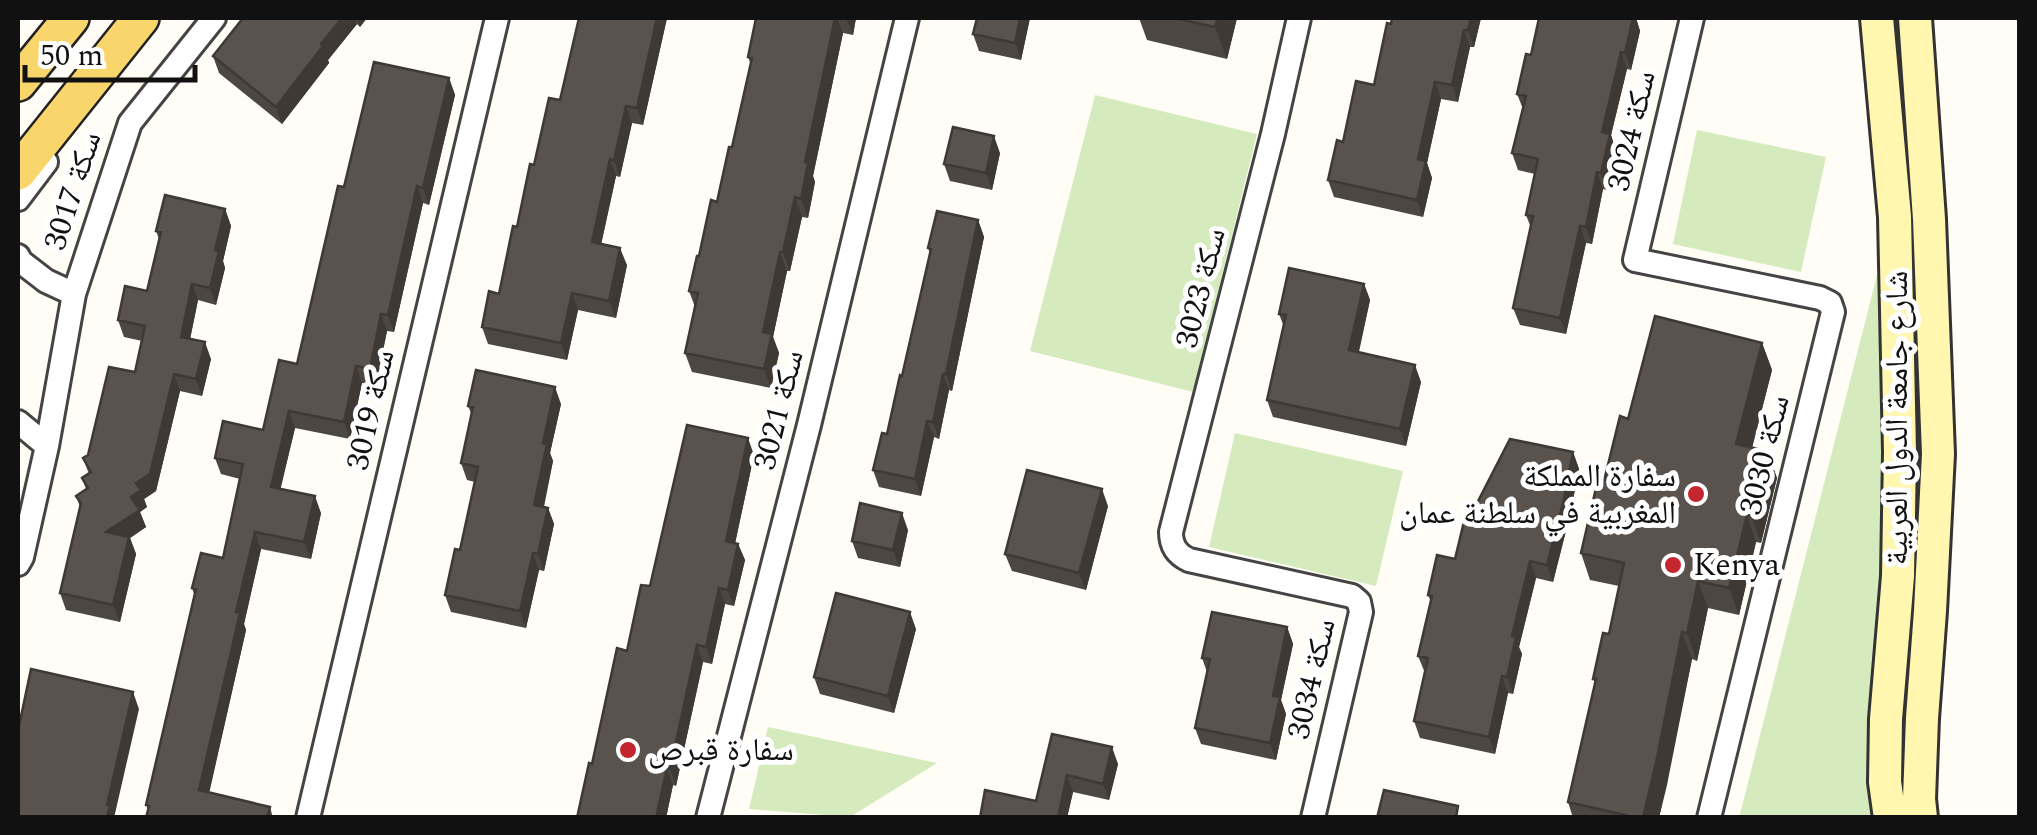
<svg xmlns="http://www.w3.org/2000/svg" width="2037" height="835" viewBox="0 0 2037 835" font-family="Spectral,'Noto Naskh Arabic',serif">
  <rect width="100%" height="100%" fill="#fffdf5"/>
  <path fill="#d5ebbd" d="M1095,95L1257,134L1193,392L1030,351Z
    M1697,130L1826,157L1801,272L1673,244Z
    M1877,275L1882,427L1880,610L1871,817L1739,818Z
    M1235,433L1403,471L1376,586L1209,547Z
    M768,727L937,763L850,817L749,809Z"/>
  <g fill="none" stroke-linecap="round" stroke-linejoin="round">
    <defs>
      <path id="minor" d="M1299,18L1273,134L1171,532C1171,545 1176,554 1189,560L1352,596L1359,602L1361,612L1313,818
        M1692,18L1635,260L1820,298L1830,303L1833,312L1709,818
        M18,199L46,162
        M18,256L20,261L46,281L74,294
        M18,422L47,446
        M18,564L22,557L47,446L74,294L130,123L214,18
        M308,818L497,18
        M708,818L809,425L907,18"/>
      <path id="secondary" d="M1877,18L1895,217L1900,452L1898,576L1886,719L1885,782L1890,818
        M1915,18L1929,219L1938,454L1930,611L1922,718L1919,799L1921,818"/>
      <path id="primary" d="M18,83L71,18
        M18,172L141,18"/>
    </defs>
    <use href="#minor" stroke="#444" stroke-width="28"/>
    <use href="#secondary" stroke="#333" stroke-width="38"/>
    <use href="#primary" stroke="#222" stroke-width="40"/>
    <use href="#minor" stroke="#fff" stroke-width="22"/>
    <use href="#secondary" stroke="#fff6b0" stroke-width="32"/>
    <use href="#primary" stroke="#f9d66b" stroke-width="35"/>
  </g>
  <path fill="#4d4742" d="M243,18H367L360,27L357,24L328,60L329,63L282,124L219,73L213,56Z
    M579,18H667L643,125L632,123L620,177L616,176L601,244L627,265L616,318L578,310L567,360L488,344L482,327L499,294L534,165L560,100Z
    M756,18H856L853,35L843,33L813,176L815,182L808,218L802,217L790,271H787L773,337L779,353L771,388L692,372L685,353L695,307L689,291L717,202L732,147L751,65L748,57Z
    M1030,18L1021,60L979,51L973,34Z
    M1139,18H1237L1227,59L1147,40Z
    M1392,18H1481L1474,47H1470L1458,102L1441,99L1427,163L1432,178L1423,217L1334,197L1328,180L1343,142L1374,85Z
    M1539,18H1636L1640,31L1631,70L1627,69L1611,135L1616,151L1607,190L1603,189L1592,244L1586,243L1566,334L1520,325L1513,308L1531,228L1526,215L1535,174L1518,170L1512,153L1523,109L1517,94L1531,55Z
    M449,78L455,95L429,205L423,203L394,332L387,331L376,385L362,383L350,439L295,428L280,489L321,513L311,559L261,549L244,624L246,630L209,792L270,807L273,818H146L148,810L146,805L194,594L192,588L223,558L240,479L221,474L215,458L263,430L297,364L344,187Z
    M1000,153L992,190L950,181L944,164Z
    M225,209L231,226L223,261L225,268L216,305L198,300L190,339L211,359L202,396L180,391L156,491L144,499L147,507L140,512L146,527L130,538L136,554L120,622L66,610L60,593L80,507L76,496L86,489L82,478L89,474L83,458L88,455L135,372L142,341L124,337L118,320L147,291L159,239L156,231Z
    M978,220L984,237L952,391L949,390L939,439L934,437L921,496L879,487L873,470L887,434L902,376L930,253L928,248Z
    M1364,284L1370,300L1359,352L1421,382L1406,446L1273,417L1267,400L1284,327L1279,314Z
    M1762,343L1772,370L1752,448L1767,451L1777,478L1761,543L1756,542L1739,615L1708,608L1697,661L1692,659L1659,818H1573L1568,802L1595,683L1593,679L1609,634L1619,586L1590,580L1581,553L1628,419Z
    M561,404L550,453L553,461L544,507L548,508L554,524L544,571L539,570L526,628L451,612L445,595L460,550L475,482L467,480L461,463L471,413L468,406Z
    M1573,452L1579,469L1570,515L1553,582L1536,578L1519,647L1522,654L1513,694L1508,693L1495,754L1420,738L1414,721L1425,673L1418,656L1431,602L1428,595L1455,559L1475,507Z
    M754,455L735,543L738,544L745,560L734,606L725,604L712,664L703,662L676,786L673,785L666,818H577L627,651Z
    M1108,506L1086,590L1012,571L1005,554Z
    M908,530L900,567L858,558L852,541Z
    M1287,627L1293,644L1281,700L1286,714L1276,760L1201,744L1195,728L1207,672L1202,658Z
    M916,629L894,713L820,694L814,677Z
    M1052,734L1118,764L1109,800L1073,792L1067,818H980L1036,801Z"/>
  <path fill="#3f3936" d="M342,18H355L357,24L328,60L329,63L282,124L276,107L321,44Z
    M357,18H367L360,27Z
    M657,18H667L643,125L637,108Z
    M835,18H837L843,33L813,176L815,182L808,218L801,199L805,162Z
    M846,18H856L853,35Z
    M1020,18H1030L1021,60L1015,43Z
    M1218,18H1237L1227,59L1215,27Z
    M1471,18H1481L1474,47L1468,30Z
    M1633,18H1636L1640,31L1631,70L1625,53Z
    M1464,30L1470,47L1458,102L1452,85Z
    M1621,52L1627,69L1611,135L1616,151L1607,190L1601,173L1602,132Z
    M449,78L455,95L429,205L423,188Z
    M1435,82L1441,99L1427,163L1432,178L1423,217L1417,200L1418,159Z
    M626,106L632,123L620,177L614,160Z
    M994,136L1000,153L992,190L986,173Z
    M610,159L616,176L598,259L592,242Z
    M1597,172L1603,189L1592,244L1586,227Z
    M417,186L423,203L394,332L388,315Z
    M795,197L802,217L790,271L783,252Z
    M225,209L231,226L223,261L225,268L216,305L210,288L215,250Z
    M978,220L984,237L952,391L946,374Z
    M1580,226L1586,243L1566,334L1560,318Z
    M620,248L627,265L616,318L609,301Z
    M780,252L787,271L773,337L779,353L771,388L764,369L763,332Z
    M192,284L198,300L187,354L181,337Z
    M1364,284L1370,300L1355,367L1349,350Z
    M572,293L578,310L567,360L561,343Z
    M381,314L387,331L376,385L370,369Z
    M205,342L211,359L202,396L196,379Z
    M1762,343L1772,370L1746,471L1736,444Z
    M1415,365L1421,382L1406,446L1400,429Z
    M356,366L362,383L350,439L344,422Z
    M174,374L180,391L156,491L144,499L147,507L140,512L146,527L130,538L136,554L120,622L113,605L106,532L131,497Z
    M943,374L949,390L939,439L933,422Z
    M555,387L561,404L550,453L553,461L540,522L534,505L543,443Z
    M289,411L295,428L277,504L271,487Z
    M927,421L934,437L921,496L915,479Z
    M748,438L754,455L732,558L726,541Z
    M1767,451L1777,478L1761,543L1751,516Z
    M1573,452L1579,469L1570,515L1553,582L1547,565Z
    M1102,489L1108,506L1086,590L1079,573Z
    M315,496L321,513L311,559L304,542Z
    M548,508L554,524L544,571L538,554Z
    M902,513L908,530L900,567L893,550Z
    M1747,515L1756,542L1739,615L1729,588Z
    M255,532L261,549L244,624L246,630L206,807L199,790Z
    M738,544L745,560L734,606L728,590Z
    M533,553L539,570L526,628L520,611Z
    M1530,561L1536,578L1519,647L1522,654L1513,694L1507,677L1512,636Z
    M1698,581L1708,608L1697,661L1687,634Z
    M719,588L725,604L712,664L706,647Z
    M910,612L916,629L894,713L888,696Z
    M1287,627L1293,644L1281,700L1286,714L1276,760L1270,743L1273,696Z
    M1682,632L1692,659L1667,785L1659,818H1643Z
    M697,645L703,662L676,786L670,769Z
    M1502,676L1508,693L1495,754L1489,737Z
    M133,692L139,709L114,818H107V805Z
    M1112,747L1118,764L1109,800L1103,784Z
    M667,768L673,785L666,818H656Z
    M1067,775L1073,792L1067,818H1058Z"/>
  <path fill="#5a524d" stroke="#3f3936" stroke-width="2.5" d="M243,18H342L321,44L323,46L276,107L213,56Z
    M579,18H657L637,108L626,106L614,160L610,159L592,242L620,248L609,301L572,293L561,343L482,327L489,291L499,294L513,226L517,227L530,164L534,165L549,98L560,100Z
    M756,18H835L805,162L808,163L801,199L795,197L783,252H780L763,332L772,334L764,369L685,353L698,293L689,291L697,256H699L711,200L717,202L729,147H732L752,58L748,57Z
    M977,18H1020L1015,43L973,34Z
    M1174,18H1218L1215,27Z
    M1392,18H1471L1468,30H1464L1452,85L1435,82L1418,159L1426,161L1417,200L1328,180L1337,140L1343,142L1356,81L1374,85L1387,23L1391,24Z
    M1539,18H1633L1625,53L1621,52L1602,132L1610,134L1601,173L1597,172L1586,227L1580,226L1560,318L1513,308L1533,216L1526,215L1538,159L1512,153L1526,96L1517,94L1526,54L1531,55Z
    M374,62L449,78L423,188L417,186L388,315L381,314L370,369L356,366L344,422L289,411L271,487L315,496L304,542L255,532L236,612L240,613L199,790L270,807L267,818H146L149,806L146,805L196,589L192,588L201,553L223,558L243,464L215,458L223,421L263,430L279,360L297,364L338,186L344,187Z
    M953,127L994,136L986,173L944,164Z
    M165,195L225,209L215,250L219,251L210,288L192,284L181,337L205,342L196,379L174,374L150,474L136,483L141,490L131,497L140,510L106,532L129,537L113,605L60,593L81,503L76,496L88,488L82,478L91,472L83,458L88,455L109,367L135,372L145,326L118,320L125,286L147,291L161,232L156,231Z
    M937,211L978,220L946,374H943L933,422L927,421L915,479L873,470L882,433L887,434L900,375L902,376L931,249L928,248Z
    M1289,268L1364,284L1349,350L1415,365L1400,429L1267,400L1286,315L1279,314Z
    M1655,316L1762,343L1736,444L1767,451L1751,516L1747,515L1729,588L1698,581L1687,634L1682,632L1657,758L1643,818H1638L1568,802L1596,679H1593L1603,633L1609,634L1624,563L1581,553L1596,488L1602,489L1620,416L1628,419Z
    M476,370L555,387L543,443L547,444L534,505L548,508L538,554L533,553L520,611L445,595L455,549L460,550L478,467L461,463L473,407L468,406Z
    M687,425L748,438L726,541L738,544L728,590L719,588L706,647L697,645L670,769L667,768L656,818H577L589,763L592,764L617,648L627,651L641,585L650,586Z
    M1510,439L1573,452L1564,499L1547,565L1530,561L1512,636L1516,637L1507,677L1502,676L1489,737L1414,721L1428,658L1418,656L1432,596L1428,595L1437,555L1455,559L1468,505L1475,507Z
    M1027,470L1102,489L1079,573L1005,554Z
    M860,503L902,513L893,550L852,541Z
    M836,593L910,612L888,696L814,677Z
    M1212,612L1287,627L1273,696L1280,697L1270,743L1195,728L1210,659L1202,658Z
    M31,669L133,692L107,805H110L107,818H18V731Z
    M1052,734L1112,747L1103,784L1067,775L1058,818H980L985,790L1036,801Z
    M1384,790L1458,806L1456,818H1377Z"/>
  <g fill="#c4262e" stroke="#fff" stroke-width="4">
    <circle cx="1696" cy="494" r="10"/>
    <circle cx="1673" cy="565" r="10"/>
    <circle cx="628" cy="750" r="10"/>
  </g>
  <g text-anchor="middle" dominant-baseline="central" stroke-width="10" stroke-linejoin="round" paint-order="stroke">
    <g font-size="32" fill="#111" stroke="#fff">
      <text transform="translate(1632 131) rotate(-77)">سكة 3024</text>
      <text transform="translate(73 191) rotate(-72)">سكة 3017</text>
      <text transform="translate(1201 288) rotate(-76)">سكة 3023</text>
      <text transform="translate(371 410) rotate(-77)">سكة 3019</text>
      <text transform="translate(779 410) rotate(-76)">سكة 3021</text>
      <text transform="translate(1897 418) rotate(-90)">شارع جامعة الدول العربية</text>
      <text transform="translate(1765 455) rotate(-76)">سكة 3030</text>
      <text transform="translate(1312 679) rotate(-77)">سكة 3034</text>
    </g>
    <g font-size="32" fill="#111" stroke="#fff" text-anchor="start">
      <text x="1676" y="476" text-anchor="end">سفارة المملكة<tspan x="1676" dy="37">المغربية في سلطنة عمان</tspan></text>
      <text x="1693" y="565">Kenya</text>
      <text x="648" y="750">سفارة قبرص</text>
    </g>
  </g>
  <rect width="2037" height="835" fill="none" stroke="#111111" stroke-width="40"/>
  <path d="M25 65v15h170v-15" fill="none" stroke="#111111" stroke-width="5"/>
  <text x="40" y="65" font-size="30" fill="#111111" stroke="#ffffff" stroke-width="8" paint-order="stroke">50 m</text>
</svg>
